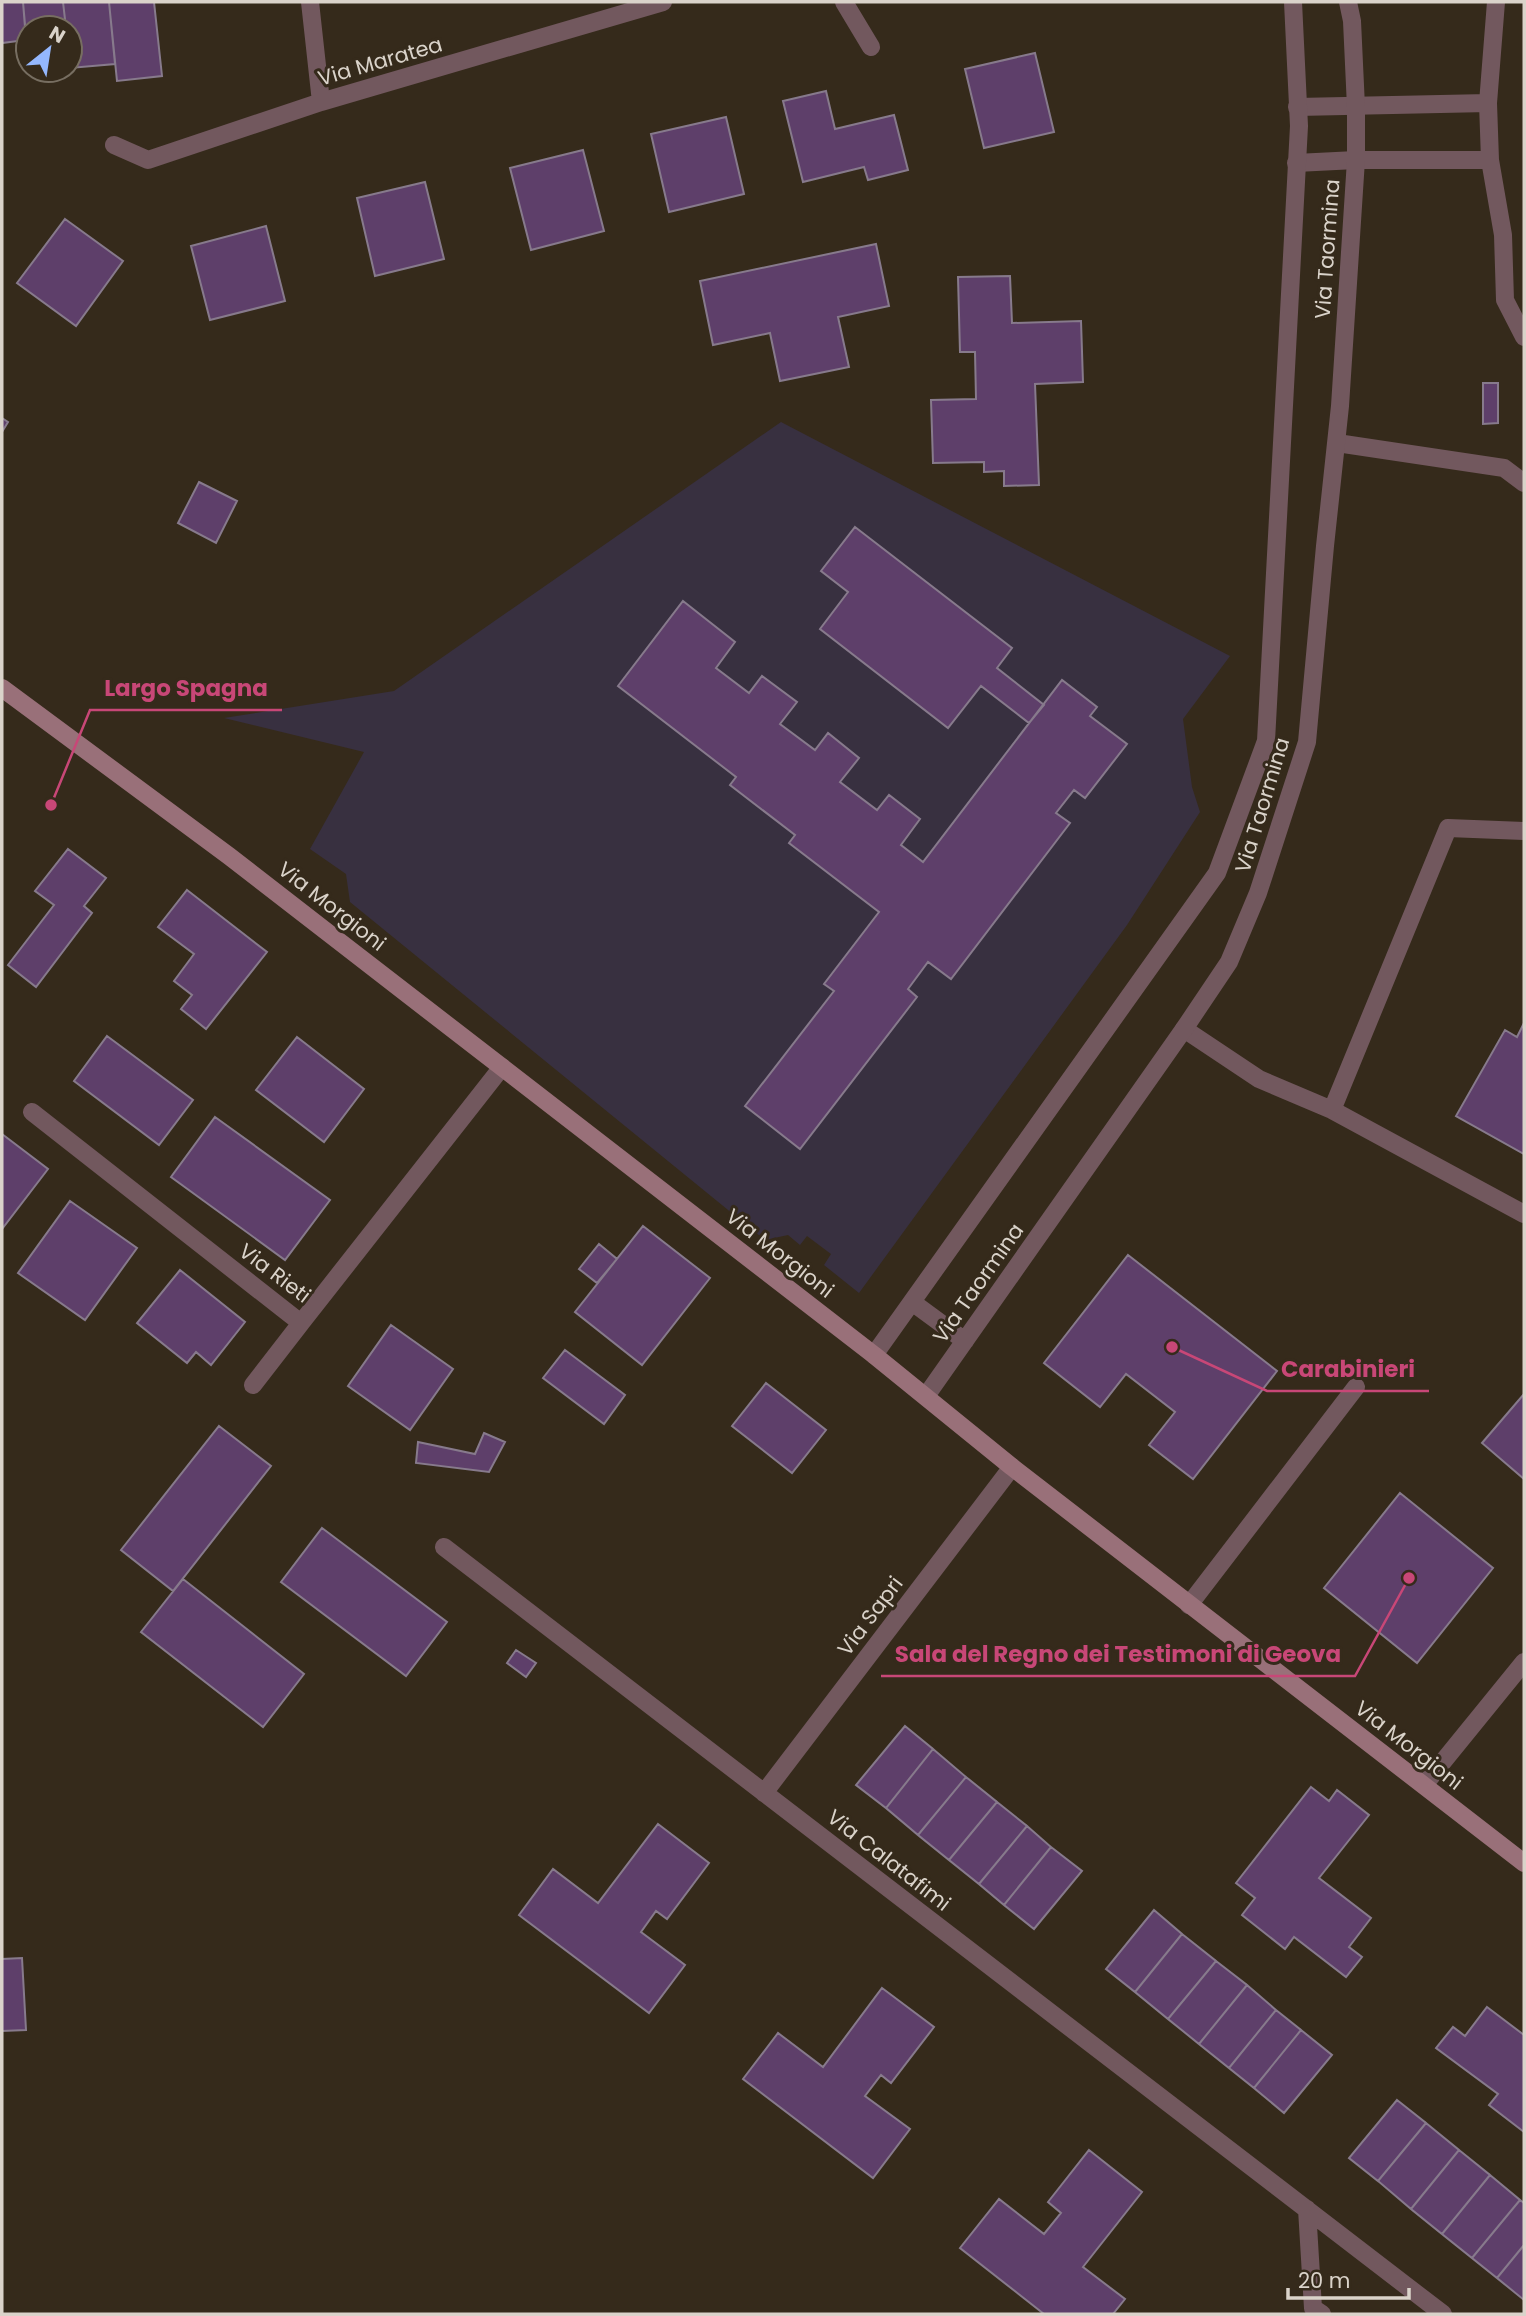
<svg xmlns="http://www.w3.org/2000/svg" width="1526" height="2316" viewBox="0 0 1526 2316" font-family="Poppins,sans-serif">
  <rect width="100%" height="100%" fill="#352a1b"/>
  <path fill="#383040" d="M781,422L1230,656L1183,719L1192,787L1200,812L1127,925L859,1293L824,1265L831,1254L807,1236L800,1245L788,1235L765,1240L350,902L346,874L310,849L364,752L224,718L394,691Z"/>
  <path fill="#5e3f6a" stroke="#877a8c" stroke-width="2" d="M2,2H23L26,40L2,43Z
    M23,2H63L66,28H28V58Z
    M63,2H109L115,64L70,68V28H66Z
    M109,2H154L162,76L117,81Z
    M1035,53L1054,132L984,148L965,69Z
    M826,91L835,129L894,115L908,170L868,180L864,167L803,182L783,101Z
    M726,117L744,194L669,212L651,134Z
    M583,150L604,231L531,250L510,168Z
    M425,182L444,259L375,276L357,198Z
    M65,219L123,261L76,326L17,283Z
    M266,226L285,301L210,320L191,246Z
    M876,244L889,306L838,317L849,367L780,381L770,333L713,345L700,281Z
    M1010,276L1012,323L1081,321L1083,382L1035,384L1039,485L1004,486V471L984,472V462L933,463L931,400L976,399L975,352H960L958,277Z
    M1483,383H1498V423L1483,424Z
    M2,418L8,422L2,432Z
    M199,482L237,501L216,543L178,523Z
    M855,527L1012,648L997,668L1044,705L1029,723L981,686L948,728L820,629L848,592L821,571Z
    M683,601L735,642L716,668L749,693L762,676L797,702L780,724L815,750L828,733L859,758L840,782L877,810L889,795L920,819L901,845L923,862L1062,680L1097,707L1090,716L1127,744L1085,798L1074,790L1056,813L1070,823L951,979L928,962L908,989L917,997L800,1149L745,1106L834,991L824,984L879,912L789,843L795,835L730,785L736,777L618,686Z
    M68,849L106,878L84,906L92,913L36,987L8,965L54,905L35,891Z
    M187,890L267,952L206,1029L181,1009L192,995L174,981L194,954L158,927Z
    M1524,1023V1154L1456,1116L1505,1030L1517,1037Z
    M107,1036L193,1100L159,1145L74,1081Z
    M297,1037L364,1089L324,1142L256,1090Z
    M215,1117L330,1200L285,1260L171,1177Z
    M2,1134L48,1169L2,1229Z
    M70,1201L137,1248L85,1320L18,1273Z
    M643,1226L710,1278L642,1365L575,1312Z
    M599,1244L617,1259L597,1283L579,1269Z
    M1128,1255L1277,1371L1193,1479L1149,1445L1175,1412L1126,1374L1100,1407L1044,1363Z
    M180,1270L245,1322L211,1365L196,1352L187,1363L137,1323Z
    M391,1325L453,1369L410,1430L348,1386Z
    M565,1350L625,1395L604,1424L543,1378Z
    M766,1383L826,1430L792,1473L732,1426Z
    M1524,1394V1479L1482,1443Z
    M219,1426L271,1466L173,1591L121,1550Z
    M484,1433L505,1442L489,1472L416,1463L418,1442L475,1454Z
    M1400,1493L1493,1568L1417,1663L1324,1588Z
    M322,1528L447,1622L406,1676L281,1582Z
    M183,1579L304,1674L263,1727L141,1632Z
    M516,1650L536,1663L526,1677L507,1663Z
    M905,1726L933,1749L886,1808L856,1785Z
    M933,1749L966,1777L918,1835L886,1808Z
    M966,1777L997,1802L949,1860L918,1835Z
    M1311,1787L1329,1801L1337,1790L1369,1815L1319,1878L1371,1918L1349,1947L1362,1957L1346,1977L1294,1937L1285,1949L1242,1915L1255,1898L1236,1883Z
    M997,1802L1027,1826L979,1884L949,1860Z
    M658,1824L709,1863L667,1919L656,1911L641,1932L685,1965L649,2013L519,1915L553,1869L598,1903Z
    M1027,1826L1051,1847L1004,1905L979,1884Z
    M1051,1847L1082,1871L1034,1929L1004,1905Z
    M1154,1910L1182,1934L1135,1992L1106,1969Z
    M1182,1934L1216,1961L1168,2019L1135,1992Z
    M22,1958L26,2030L2,2031V1959Z
    M1216,1961L1247,1985L1199,2044L1168,2019Z
    M1247,1985L1276,2010L1229,2068L1199,2044Z
    M882,1988L934,2027L891,2083L881,2075L865,2096L910,2129L873,2178L743,2079L778,2033L823,2067Z
    M1487,2007L1524,2035V2132L1489,2105L1498,2094L1436,2048L1453,2027L1465,2036Z
    M1276,2010L1301,2030L1254,2088L1229,2068Z
    M1301,2030L1332,2055L1284,2113L1254,2088Z
    M1397,2100L1426,2123L1378,2181L1349,2158Z
    M1426,2123L1459,2150L1411,2209L1378,2181Z
    M1089,2150L1142,2192L1083,2267L1125,2299L1113,2314H1044L960,2248L999,2199L1044,2234L1061,2213L1048,2202Z
    M1459,2150L1490,2175L1442,2234L1411,2209Z
    M1490,2175L1520,2200L1472,2258L1442,2234Z
    M1520,2200L1524,2203V2245L1497,2278L1472,2258Z
    M1524,2245V2300L1497,2278Z"/>
  <g fill="none" stroke-linecap="round" stroke-linejoin="round">
    <path stroke="#72585e" stroke-width="18" d="M1496,2L1488,103L1490,160L1503,235L1505,300L1524,337
      M1297,107L1488,103
      M1296,163L1356,160H1490
      M1337,443L1504,468L1524,483
      M1184,1029L1259,1079L1332,1110L1524,1214
      M1332,1110L1448,828L1524,831"/>
    <path stroke="#72585e" stroke-width="18" d="M310,2L321,102
      M844,2L871,47
      M114,145L148,160L321,102L663,2
      M32,1112L301,1323L502,1067
      M912,1302L965,1341
      M874,1355L1217,873L1266,741L1299,126L1293,2
      M253,1385L301,1323
      M926,1396L1184,1029L1229,962L1258,893L1307,742L1325,546L1340,406L1356,160V107L1352,21L1348,2
      M444,1547L1443,2314
      M1189,1605L1356,1387
      M1424,1785L1524,1662
      M764,1793L1012,1467
      M1307,2209L1313,2308L1322,2314"/>
    <path stroke="#997079" stroke-width="18" d="M2,688L229,856L340,942L874,1355L1012,1467L1524,1863"/>
  </g>
  <g text-anchor="middle" dominant-baseline="central" stroke-width="6" stroke-linejoin="round" paint-order="stroke">
    <g font-size="21" fill="#dad3ca" stroke="#352a1b">
      <text transform="translate(380 61) rotate(-16)">Via Maratea</text>
      <text transform="translate(1327 249) rotate(-86)">Via Taormina</text>
      <text transform="translate(1262 805) rotate(-73)">Via Taormina</text>
      <text transform="translate(332 906) rotate(38)">Via Morgioni</text>
      <text transform="translate(780 1253) rotate(38)">Via Morgioni</text>
      <text transform="translate(275 1273) rotate(37)">Via Rieti</text>
      <text transform="translate(978 1283) rotate(-55)">Via Taormina</text>
      <text transform="translate(870 1616) rotate(-53)">Via Sapri</text>
      <text transform="translate(1409 1745) rotate(38)">Via Morgioni</text>
      <text transform="translate(889 1860) rotate(38)">Via Calatafimi</text>
    </g>
  </g>
  <path fill="none" stroke="#c84777" stroke-width="2.5" d="M51 805L90 710H282M1172 1347L1267 1391H1429M1409 1578L1355 1676H881"/>
  <g fill="#c84777" stroke="#352a1b" stroke-width="2.5">
    <circle cx="51" cy="805" r="7"/>
    <circle cx="1172" cy="1347" r="7"/>
    <circle cx="1409" cy="1578" r="7"/>
  </g>
  <g font-size="23" text-anchor="middle" font-weight="bold" fill="#c84777" stroke="#352a1b" stroke-width="6" stroke-linejoin="round" paint-order="stroke">
    <text x="186" y="696">Largo Spagna</text>
    <text x="1348" y="1377">Carabinieri</text>
    <text x="1118" y="1662">Sala del Regno dei Testimoni di Geova</text>
  </g>
  <rect width="1526" height="2316" fill="none" stroke="#dad3ca" stroke-width="7"/>
  <g transform="translate(49 49) rotate(30)"><circle r="33" fill="#352a1b" stroke="#776e61" stroke-width="2"/>
  <path d="M0-5L12 26L0 18L-12 26Z" fill="#94b7fd"/>
  <text y="-10" font-size="19" font-weight="bold" text-anchor="middle" fill="#dad3ca">N</text>
  </g>
  <path d="M1288 2288v10h121v-10" fill="none" stroke="#dad3ca" stroke-width="3.5"/>
  <text x="1298" y="2288" font-size="21" fill="#dad3ca" stroke="#352a1b" stroke-width="5" paint-order="stroke">20 m</text>
</svg>
